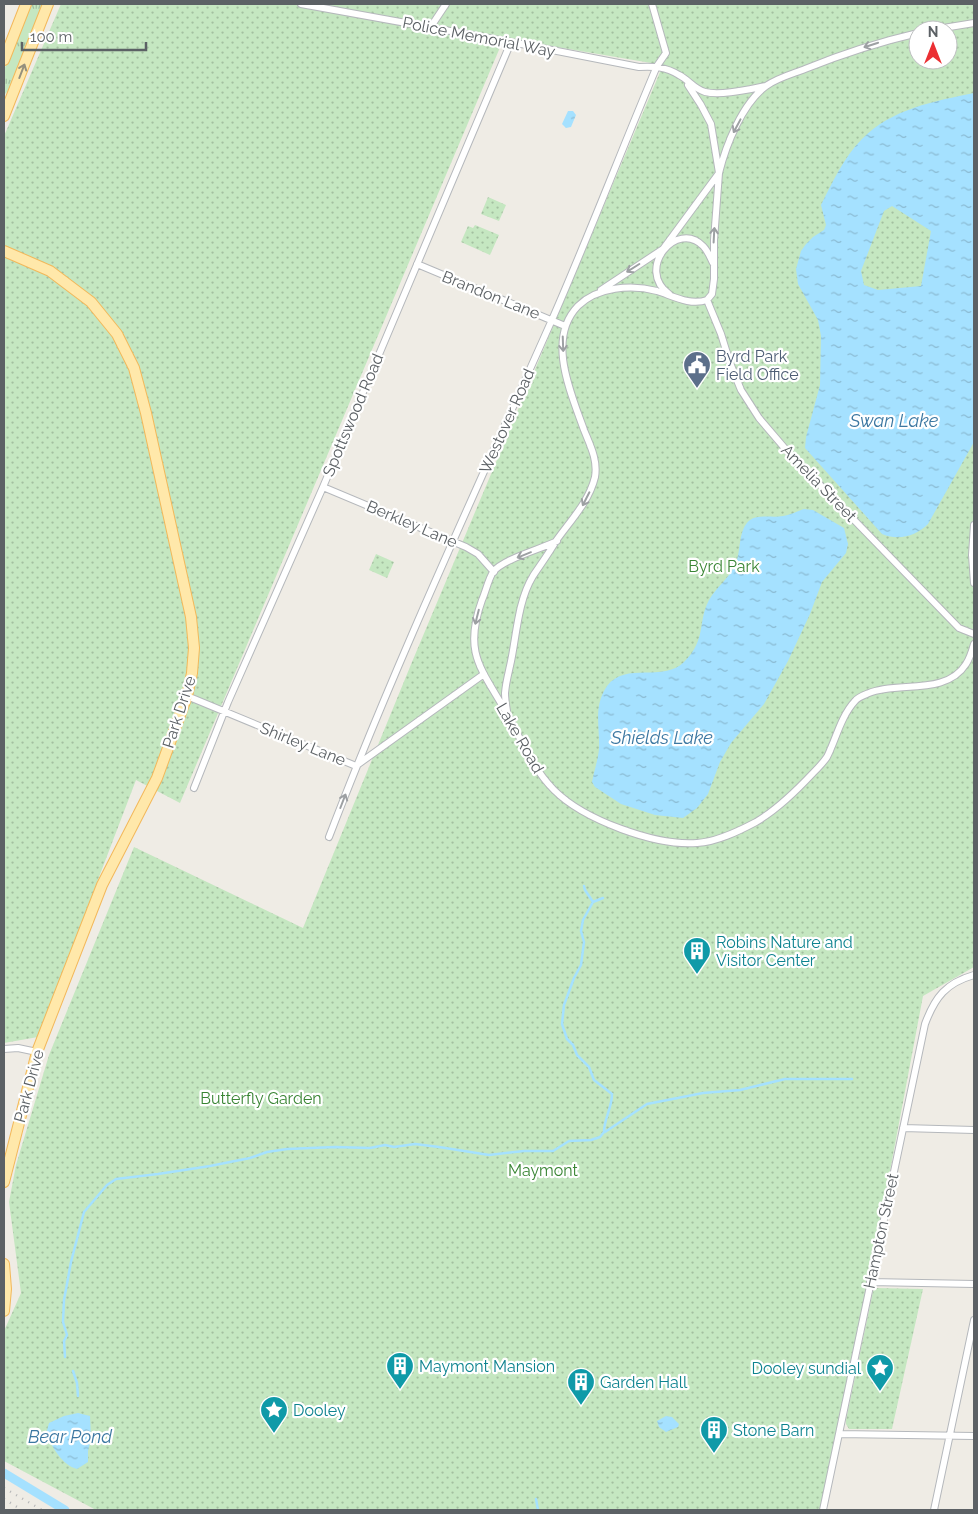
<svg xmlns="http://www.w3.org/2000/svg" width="978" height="1514" viewBox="0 0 978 1514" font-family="Raleway,sans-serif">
  <defs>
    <pattern id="grass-tufts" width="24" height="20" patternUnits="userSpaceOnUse" patternTransform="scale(1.25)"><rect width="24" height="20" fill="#c5e7c1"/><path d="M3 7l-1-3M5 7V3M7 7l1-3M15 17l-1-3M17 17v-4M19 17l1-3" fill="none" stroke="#a3bfa0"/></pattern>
    <pattern id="park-dots" width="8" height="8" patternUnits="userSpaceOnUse" patternTransform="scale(1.25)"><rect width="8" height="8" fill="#c5e7c1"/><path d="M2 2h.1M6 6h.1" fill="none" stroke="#a3bfa0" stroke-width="1.8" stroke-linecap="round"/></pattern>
    <pattern id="water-ripples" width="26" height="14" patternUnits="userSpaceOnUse" patternTransform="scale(1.25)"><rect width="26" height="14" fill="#a5e1ff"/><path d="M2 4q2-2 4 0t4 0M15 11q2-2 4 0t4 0" fill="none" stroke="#8abad2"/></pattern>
  </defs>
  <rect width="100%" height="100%" fill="#efece5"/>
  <path fill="url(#grass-tufts)" d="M30,4H44L8,91L4,95V70Z"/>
  <path fill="url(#park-dots)" fill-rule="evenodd" d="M61,4H974V967L923,996L826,1510H96L4,1461V1331L21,1293L9,1202L16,1165L49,1055L134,847L303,928L412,662L663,65L504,38L180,803L136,780L38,1037L4,1043V136ZM918,30H948V60H918Z
    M488,197L506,205L499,221L481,214Z
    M475,225L499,235L490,255L461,242L468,226L473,228Z
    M376,554L394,562L387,578L369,570Z
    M876,1288L923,1289L892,1429H849L846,1424V1420L873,1291Z"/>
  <path fill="url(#water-ripples)" fill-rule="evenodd" d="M974,93V442L928,524C916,536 899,541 882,534L805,448L806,437L820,385L821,336L818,320L798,284L796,269L801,251L806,244L813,237L824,230L826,225L821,205C832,183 844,157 862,139C891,109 935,101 974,93ZM892,206L931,231L921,286L878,290L864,285L861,271L884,211Z
    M568,111H573L576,115L571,127L566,128L562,124Z
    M804,509L813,510L844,528L848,544L846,553L822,582L810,614L788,661L764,704L731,743L720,762L708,794L697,808L683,818L655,815L621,804L595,787L592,782C594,771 598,760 599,749C600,726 593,707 607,686C626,661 663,683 684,662C707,639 697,623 709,600C717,586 730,578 736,563C741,551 738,529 750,520C758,514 773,518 783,516C790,515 798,511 804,509Z
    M78,1413L90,1416L91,1439L88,1451V1462L77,1469C62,1465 53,1448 46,1434L49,1423L64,1416Z
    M666,1416L672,1417L679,1424L678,1427L666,1432L659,1427L657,1421Z"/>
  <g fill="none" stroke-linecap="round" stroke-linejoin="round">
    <path stroke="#a5e1ff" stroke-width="2.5" d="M584,886L585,890L593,902
      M605,1132L647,1104L703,1093L740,1090L785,1079H852
      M65,1357L64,1341L67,1335L63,1322L64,1300L71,1262L84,1212L107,1185L116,1179L158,1174L210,1166L250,1158L267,1152L287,1149L335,1147L370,1148L385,1145L394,1147L415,1144L439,1147L489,1155L524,1151H553L569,1141L591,1140L600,1137L604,1132C604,1119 612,1108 612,1094L594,1080L589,1067L577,1055L573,1045L567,1039L562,1024L564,1005L574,978L581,965L584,942L581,931L583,920L593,902L603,898
      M73,1371L77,1383L78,1396
      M536,1499L538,1510"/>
    <path stroke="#a5e1ff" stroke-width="9" d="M4,1473L65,1510"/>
    <defs>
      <path id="minor" d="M301,4L511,42L639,67C654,66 666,67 679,75C689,80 694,89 705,92C721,96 750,89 766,86
        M430,28L446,4
        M931,30L974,23
        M688,85L701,105L711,124L719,173L714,240V279L712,294L707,300
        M417,264L565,326
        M601,290L663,249L719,173C726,145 742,104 766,86C777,78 792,74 805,69C842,54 879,42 918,33
        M669,294C635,269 677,219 703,246C708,251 710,257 713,263
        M707,300L721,334L730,363L741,390L759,418L788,452L959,628L974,634
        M323,487L466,547L478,554L494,572
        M974,525L972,555L974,583
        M557,541C541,549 503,559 493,572C488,580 486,591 482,600C463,653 481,668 506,712C521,739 532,768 554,790C584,820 655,846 697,843C717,842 739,831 756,822C778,809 796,791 813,773C818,768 823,763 827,757C836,739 841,716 855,701C858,697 864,695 869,693C898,681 946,696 966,664C970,658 972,651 974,644
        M187,696L356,766
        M507,711C506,705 505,699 505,693C506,680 510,668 512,656C517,629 519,599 533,576C541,564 549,553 556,541C570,521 589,502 595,477C598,460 590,445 584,430C571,393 546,339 578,306C597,287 631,284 657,291C673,296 690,306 707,300
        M357,765L484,674
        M194,788L228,702L323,487L511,42
        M329,837C396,662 475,493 551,322C588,238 621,151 657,66L666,53L652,4
        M4,1049L18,1048L37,1052
        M903,1128L974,1130
        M870,1282L974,1284
        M839,1434L974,1436
        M823,1510L925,1024C935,997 946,983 974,975
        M934,1510L974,1320"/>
      <path id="primary" d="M4,60L26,4
        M4,116L48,4
        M4,251L50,271L91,302L117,334L134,368L146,413L191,617L194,648L192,673L187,696L157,778L102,885L37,1052L4,1182
        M4,1264L6,1289L4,1311"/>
    </defs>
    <use href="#minor" stroke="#b5b8bc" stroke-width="8"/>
    <use href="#primary" stroke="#f3b85a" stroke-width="12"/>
    <use href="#minor" stroke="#fff" stroke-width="6"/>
    <use href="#primary" stroke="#ffe8aa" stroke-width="10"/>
    <path stroke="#b3b4b5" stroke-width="2.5" stroke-dasharray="1 6" stroke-linecap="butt" d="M4,1488L42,1510
      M4,1499L22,1510"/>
  </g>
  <defs><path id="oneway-shaft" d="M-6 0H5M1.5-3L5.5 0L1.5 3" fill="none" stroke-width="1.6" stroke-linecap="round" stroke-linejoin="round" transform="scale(1.25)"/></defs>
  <g stroke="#9da0a3">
    <use href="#oneway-shaft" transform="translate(871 45) rotate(162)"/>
    <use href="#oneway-shaft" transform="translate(737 126) rotate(118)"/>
    <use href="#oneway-shaft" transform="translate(714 235) rotate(-87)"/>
    <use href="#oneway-shaft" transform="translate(633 268) rotate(148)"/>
    <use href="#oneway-shaft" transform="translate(563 344) rotate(88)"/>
    <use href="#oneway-shaft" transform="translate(586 499) rotate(117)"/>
    <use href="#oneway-shaft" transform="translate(524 555) rotate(158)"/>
    <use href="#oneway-shaft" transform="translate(477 617) rotate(104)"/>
    <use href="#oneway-shaft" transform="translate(343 801) rotate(-69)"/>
  </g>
  <use stroke="#95907d" href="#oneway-shaft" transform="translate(22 71) rotate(-69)"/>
  <defs>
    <symbol id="civic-pin" viewBox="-11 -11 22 30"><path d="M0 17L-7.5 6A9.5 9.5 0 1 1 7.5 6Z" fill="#5c6f8a" stroke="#fff"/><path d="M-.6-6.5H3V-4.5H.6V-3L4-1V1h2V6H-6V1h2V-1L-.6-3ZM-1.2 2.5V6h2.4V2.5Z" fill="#fff"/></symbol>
    <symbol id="building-pin" viewBox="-11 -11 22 30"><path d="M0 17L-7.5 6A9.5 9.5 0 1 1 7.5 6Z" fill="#0f9aa8" stroke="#fff"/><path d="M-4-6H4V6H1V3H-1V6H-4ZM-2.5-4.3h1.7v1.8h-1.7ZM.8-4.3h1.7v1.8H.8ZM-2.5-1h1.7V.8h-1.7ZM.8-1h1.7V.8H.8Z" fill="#fff"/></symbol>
    <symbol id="sight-pin" viewBox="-11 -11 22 30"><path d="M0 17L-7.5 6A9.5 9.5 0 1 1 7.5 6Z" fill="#0f9aa8" stroke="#fff"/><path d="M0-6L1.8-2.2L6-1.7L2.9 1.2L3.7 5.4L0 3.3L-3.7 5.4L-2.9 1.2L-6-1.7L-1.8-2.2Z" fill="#fff"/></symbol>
  </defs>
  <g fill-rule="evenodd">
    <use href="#civic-pin" x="681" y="349" width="32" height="43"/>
    <use href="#building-pin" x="681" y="935" width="32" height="43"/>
    <use href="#building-pin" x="384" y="1350" width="32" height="43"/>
    <use href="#sight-pin" x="864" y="1352" width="32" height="43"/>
    <use href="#building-pin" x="565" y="1366" width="32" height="43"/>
    <use href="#sight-pin" x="258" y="1394" width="32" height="43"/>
    <use href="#building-pin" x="698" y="1414" width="32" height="43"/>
  </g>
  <g text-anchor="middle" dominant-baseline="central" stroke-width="4.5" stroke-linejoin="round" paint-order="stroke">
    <g font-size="16" fill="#5c6165" stroke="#fff">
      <text transform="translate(479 37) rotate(11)">Police Memorial Way</text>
      <text transform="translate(491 295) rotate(22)">Brandon Lane</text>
      <text transform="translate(353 415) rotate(-67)">Spottswood Road</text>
      <text transform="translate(507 421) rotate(-66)">Westover Road</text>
      <text transform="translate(819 483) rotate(46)">Amelia Street</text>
      <text transform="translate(412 524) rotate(23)">Berkley Lane</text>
      <text transform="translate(179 712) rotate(-72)">Park Drive</text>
      <text transform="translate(520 738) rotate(60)">Lake Road</text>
      <text transform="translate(303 744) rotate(22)">Shirley Lane</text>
      <text transform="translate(29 1086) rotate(-75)">Park Drive</text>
      <text transform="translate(881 1231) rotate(-78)">Hampton Street</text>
    </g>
    <g font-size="16" fill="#4e5e75" stroke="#fff" text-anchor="start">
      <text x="716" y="356">Byrd Park<tspan x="716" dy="18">Field Office</tspan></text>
    </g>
    <g font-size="16" fill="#398534" stroke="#fff">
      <text x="724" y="566">Byrd Park</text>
      <text x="261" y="1098">Butterfly Garden</text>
      <text x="543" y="1170">Maymont</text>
    </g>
    <g font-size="16" fill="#0d838f" stroke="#fff" text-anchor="start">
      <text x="716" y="942">Robins Nature and<tspan x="716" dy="18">Visitor Center</tspan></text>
      <text x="419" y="1366">Maymont Mansion</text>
      <text x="861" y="1368" text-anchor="end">Dooley sundial</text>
      <text x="600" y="1382">Garden Hall</text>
      <text x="293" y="1410">Dooley</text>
      <text x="733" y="1430">Stone Barn</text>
    </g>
    <g font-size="18" font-style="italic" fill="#3b77a1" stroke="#fff">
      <text x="894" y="420">Swan Lake</text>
      <text x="662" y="737">Shields Lake</text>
      <text x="70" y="1436">Bear Pond</text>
    </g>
  </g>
  <rect width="978" height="1514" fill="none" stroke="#5c6165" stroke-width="10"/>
  <g transform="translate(933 45)"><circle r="24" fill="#ffffff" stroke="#bec0c1"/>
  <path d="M0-4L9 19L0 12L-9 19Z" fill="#eb2f33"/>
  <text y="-8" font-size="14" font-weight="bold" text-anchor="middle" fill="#5c6165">N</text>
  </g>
  <path d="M22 42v8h124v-8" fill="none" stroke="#5c6165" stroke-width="2.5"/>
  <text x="30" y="42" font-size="15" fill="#5c6165" stroke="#ffffff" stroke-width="4" paint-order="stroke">100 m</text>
</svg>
